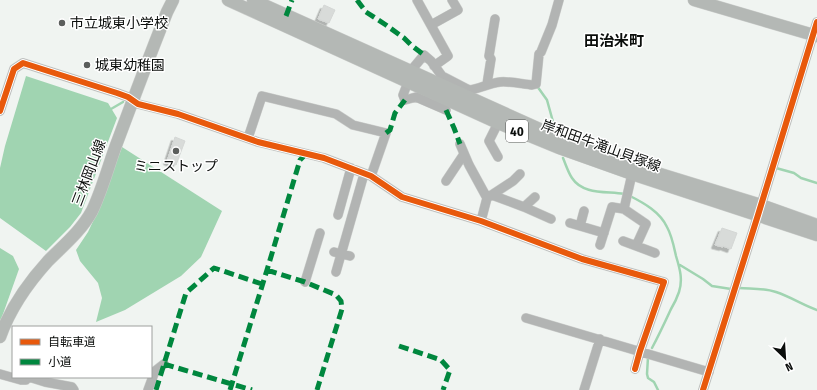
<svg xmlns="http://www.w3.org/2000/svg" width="817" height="390" viewBox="0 0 817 390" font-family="'Fira Sans Condensed','Noto Sans JP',sans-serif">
  <defs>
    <filter id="shadow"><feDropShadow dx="-3.5" dy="3.5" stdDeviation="0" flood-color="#0004"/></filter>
  </defs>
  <rect width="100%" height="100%" fill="#f0f4f1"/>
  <path fill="#a0d4b1" d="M26,76L108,103L117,118L81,213L70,227L46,251L0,218V168L5,146Z
    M122,147L222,211L201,257L181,276L125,310L96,322L102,298L98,283L80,261L76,250L88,232L96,215Z
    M0,248L13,256L19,269L3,314L0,321Z"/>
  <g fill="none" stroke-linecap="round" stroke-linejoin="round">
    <path stroke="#a0d4b1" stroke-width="2.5" d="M537,86L547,100L555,129
      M111,109L123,102
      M563,158C566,165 568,172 572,178C583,195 607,191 624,194
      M776,168L794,173L801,178L817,183
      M630,196C644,203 660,212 667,227C672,236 674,247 676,256C680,269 683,280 679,292C677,298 674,304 671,309C665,322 659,335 652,348
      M680,265L703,279L712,286L731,289
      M739,288C752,289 764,288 776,292C791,297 803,305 817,310
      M648,357L647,374L648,378L654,382L658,390"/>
  </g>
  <path fill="#d8dbd9" stroke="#d4d7d5" filter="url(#shadow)" d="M324,5L335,10L329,23L318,19Z
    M175,137L185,141L176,165L167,161Z
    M722,228L737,233L731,249L723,246V247L715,245Z"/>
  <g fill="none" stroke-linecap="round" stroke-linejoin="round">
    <defs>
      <path id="minor" d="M417,0L448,56L434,66
        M431,25L458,10L452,0
        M412,73L414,67L424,55L431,61L442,76L469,90C479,89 489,83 500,82C509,81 522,84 532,85L536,84L539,54L541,52L552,25L559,0
        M408,82L403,95L405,100L416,97L446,110
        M487,84L491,59L489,56L495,19
        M0,111L14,69L23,63L117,93L128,97L138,104L178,114L258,142L324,158L371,176L402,197L481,221L582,259L664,282L640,351L635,369
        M498,123L489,141L498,157
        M248,138L262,96L336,114L353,125L386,133L371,176
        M460,144L469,165L487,198
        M632,174L624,209L646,224L636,246
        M446,181L464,154
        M492,195L524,207L551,219
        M524,207L535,197
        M338,215L351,168
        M481,221L487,198L513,181L520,174
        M570,223L604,233
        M580,226L584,211
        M623,241L655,253
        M600,245L612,207L624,209
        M334,252L350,256
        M336,272L364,174
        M305,282L320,233
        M526,318L709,372
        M0,374L21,380H26L28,377
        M29,377L45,382L72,387L74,390
        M148,390L155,371L164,364
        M584,390L600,339
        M703,390L758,215L817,22"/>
      <path id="major" d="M228,0L498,123L559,148L632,174L817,235
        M253,0L564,140L634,166L761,205L817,225
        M694,0L817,36
        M0,337C10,309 28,283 48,261C64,245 81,231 92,211C103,188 109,163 118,140C134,97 150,55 167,12L173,0"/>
    </defs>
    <use href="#minor" stroke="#cccecc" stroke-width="10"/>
    <use href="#major" stroke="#cccecc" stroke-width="13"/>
    <use href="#minor" stroke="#b2b4b3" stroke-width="9"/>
    <use href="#major" stroke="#b4b8b5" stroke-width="12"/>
    <path stroke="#00873e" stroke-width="5" stroke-dasharray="10 5" stroke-linecap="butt" d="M357,0L366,12L386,25L404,38L411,45L424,55
      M286,16L292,0
      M446,110L454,128L460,144
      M386,133L390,130L395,113L405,100
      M267,270L305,282L336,295L341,301L342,309L317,390
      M399,346L441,360L450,370L443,390
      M164,364L252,390
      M156,390L186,293L214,268L262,284
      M230,390L267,270L300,160L303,157L304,153"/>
    <defs>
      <path id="cycleway" d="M0,111L14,69L23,63L117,93L128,97L138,104L178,114L258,142L324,158L371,176L402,197L481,221L582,259L664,282L640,351L635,369
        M703,390L758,215L817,22"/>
    </defs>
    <use href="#cycleway" stroke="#fff" stroke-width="8"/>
    <use href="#cycleway" stroke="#e8590c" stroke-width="6"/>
  </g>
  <g fill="#5b5e5c" stroke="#fff" stroke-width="1.5">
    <circle cx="62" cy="23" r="4"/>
    <circle cx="87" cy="65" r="4"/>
    <circle cx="176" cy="151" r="4"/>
  </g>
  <g text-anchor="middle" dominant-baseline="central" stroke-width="3" stroke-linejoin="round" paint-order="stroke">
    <rect fill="#fff" stroke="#545655" stroke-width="1" x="506" y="120" width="22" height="22" rx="3"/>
    <g font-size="13" font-weight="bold" fill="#0b0e0c">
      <text x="517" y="131">40</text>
    </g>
    <g font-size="14" fill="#0b0e0c" stroke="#fff" text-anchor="start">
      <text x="70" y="23">市立城東小学校</text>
      <text x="95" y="65">城東幼稚園</text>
      <text x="176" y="166" text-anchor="middle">ミニストップ</text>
    </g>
    <g font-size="14" fill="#0b0e0c" stroke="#fff">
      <text transform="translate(601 146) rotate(20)">岸和田牛滝山貝塚線</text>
      <text transform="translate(89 173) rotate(-69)">三林岡山線</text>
    </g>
    <g font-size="15" font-weight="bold" fill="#0b0e0c" stroke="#fff">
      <text x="614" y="41">田治米町</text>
    </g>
  </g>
  <rect x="12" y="326" width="140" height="52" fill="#ffffff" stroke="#9d9f9e"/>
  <rect x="20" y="339" width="20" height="6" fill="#e8590c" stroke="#9d9f9e"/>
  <text x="48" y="346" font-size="12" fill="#0b0e0c">自転車道</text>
  <rect x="20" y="359" width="20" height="6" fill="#00873e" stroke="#9d9f9e"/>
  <text x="48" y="366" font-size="12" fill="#0b0e0c">小道</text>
  <g transform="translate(785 358) rotate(155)" stroke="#ffffff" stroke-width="3" paint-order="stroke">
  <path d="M0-3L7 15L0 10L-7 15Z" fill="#0b0e0c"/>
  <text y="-6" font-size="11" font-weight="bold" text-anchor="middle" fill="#0b0e0c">N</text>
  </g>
</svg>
